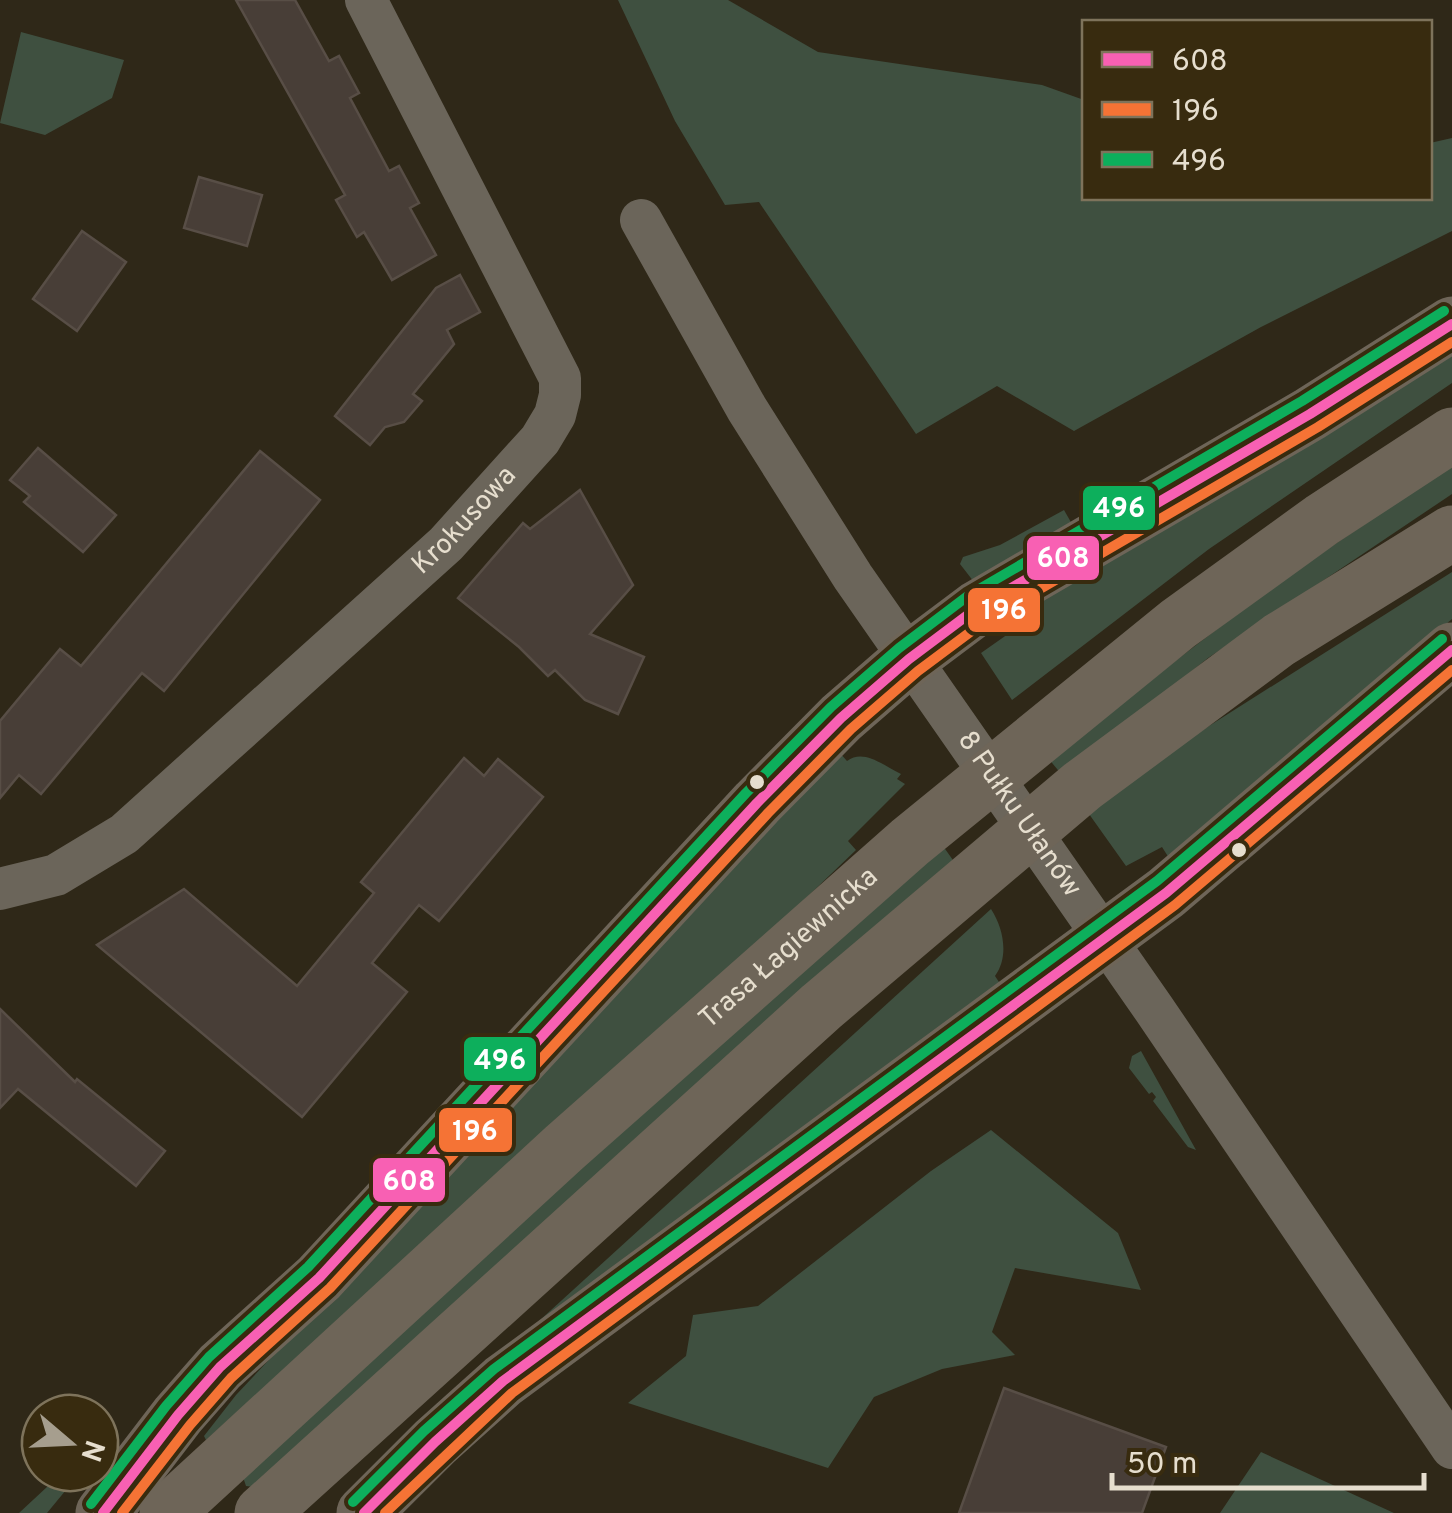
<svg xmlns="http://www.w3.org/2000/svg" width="1452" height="1513" viewBox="0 0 1452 1513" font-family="Overpass,sans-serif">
  <rect width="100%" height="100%" fill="#2f2818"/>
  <path fill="#3f5040" d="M618,0H728L818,52L1042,85L1084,100V198H1430V143L1452,138V231L1261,327L1074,431L997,386L916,434L759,202L725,205L675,121Z
    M21,32L124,60L112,98L45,135L0,123Z
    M1452,355V383L1209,549L1012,700L981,653L1008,634L1001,621Z
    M1452,465V494L1208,658L1062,775L1048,758L1279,582Z
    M1064,510L1072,524L974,582L960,564L963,557L1000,545Z
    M1452,572V619L1169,858L1162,847L1126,866L1089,814L1146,766Z
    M839,752L847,761C864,748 884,766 901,774L897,779L905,784L848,841L856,850L779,924L206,1440L204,1436L236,1395Z
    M943,846L955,863L254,1487L246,1486L243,1477L510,1227Z
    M991,909C1004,929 1009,957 995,976L1001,985L437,1414Z
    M1141,1051L1196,1150L1188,1147L1153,1101L1156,1097L1152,1092L1149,1094L1129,1068L1132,1056Z
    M991,1130L1118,1233L1141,1290L1015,1268L992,1332L1015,1355L942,1369L874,1397L828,1468L628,1403L686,1356L693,1315L758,1306L931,1171Z
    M1261,1452L1394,1513H1220Z
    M62,1473H80L47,1513H19Z"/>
  <path fill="#483e37" stroke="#584e46" stroke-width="2.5" d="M236,0H295L329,61L339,56L359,93L350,98L389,171L399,166L419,203L410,208L436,255L392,280L364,232L357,237L336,200L345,195Z
    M199,177L262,195L247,246L184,228Z
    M82,231L126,262L77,331L33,299Z
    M460,275L480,312L447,330L454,344L413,394L422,401L404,422L385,427L370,445L335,416L436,288Z
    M38,448L116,515L83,552L24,502L30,496L10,480Z
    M260,451L320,500L164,691L142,673L41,794L19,775L0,798V721L60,649L81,666Z
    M580,490L633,585L590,634L644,657L618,714L585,700L555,670L548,676L519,647L458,598L523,523L530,529Z
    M464,758L484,776L498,759L543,797L439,921L419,905L372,963L407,992L302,1117L97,945L184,889L297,986L374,893L361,882Z
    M0,1009L75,1082L77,1079L165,1151L136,1186L18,1089L0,1108Z
    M1004,1388L1166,1447L1142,1513H959Z"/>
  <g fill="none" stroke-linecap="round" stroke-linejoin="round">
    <g stroke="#6b655a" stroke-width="42">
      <path id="s1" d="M641,220L747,409L853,577L1154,1009L1452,1448"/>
      <path id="s2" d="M0,889L56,875L124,834L446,544L540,440L555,415L560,395V378L366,0"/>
    </g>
    <g stroke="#6e6558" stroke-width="55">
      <path d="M103,1513L178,1415L220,1367L319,1278L757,803L841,718L909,659L977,608L1310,414L1452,324"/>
      <path id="s3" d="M167,1513L564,1148L910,842L1178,624L1322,520L1452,435"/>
      <path d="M262,1513L821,1007L1082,786L1279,640L1452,533"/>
      <path d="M364,1513L435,1442L503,1381L1166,893L1452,650"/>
    </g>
    <defs>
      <path id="bus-1" d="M103,1513L178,1415L220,1367L319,1278L757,803L841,718L909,659L977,608L1310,414L1452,324
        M364,1513L435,1442L503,1381L1166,893L1452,650"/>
      <path id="bus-2" d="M122,1513L190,1425L231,1378L330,1288L768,813L851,729L918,671L985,621L1318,427L1452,342
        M385,1513L512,1393L1175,905L1452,670"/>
      <path id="bus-3" d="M353,1502L424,1431L494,1369L1157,881L1442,639
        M91,1504L166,1406L209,1357L308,1267L746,793L831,707L899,648L969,595L1302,401L1444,311"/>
    </defs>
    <use href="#bus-1" stroke="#382b0f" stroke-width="18"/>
    <use href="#bus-2" stroke="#382b0f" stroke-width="18"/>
    <use href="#bus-3" stroke="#382b0f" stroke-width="18"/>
    <use href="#bus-1" stroke="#f860b3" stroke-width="10"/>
    <use href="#bus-2" stroke="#f57335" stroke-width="10"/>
    <use href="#bus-3" stroke="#0daf5c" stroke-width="10"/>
  </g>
  <g fill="#e6dece" stroke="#382b0f" stroke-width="4">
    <circle cx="757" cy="782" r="9"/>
    <circle cx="1239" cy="850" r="9"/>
  </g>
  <g text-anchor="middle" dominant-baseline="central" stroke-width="9" stroke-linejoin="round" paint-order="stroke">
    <g font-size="28" fill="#e6dece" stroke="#382b0f">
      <text stroke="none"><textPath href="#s2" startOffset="600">Krokusowa</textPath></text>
      <text stroke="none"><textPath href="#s1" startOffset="705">8 Pułku Ułanów</textPath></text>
      <text stroke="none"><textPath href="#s3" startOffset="840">Trasa Łagiewnicka</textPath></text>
    </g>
  </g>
  <g stroke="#382b0f" stroke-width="4">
    <rect x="1081" y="484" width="76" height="48" rx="10" fill="#0daf5c"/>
    <rect x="1025" y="534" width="76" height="48" rx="10" fill="#f860b3"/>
    <rect x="966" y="586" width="76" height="48" rx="10" fill="#f57335"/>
    <rect x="462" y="1035" width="76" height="48" rx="10" fill="#0daf5c"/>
    <rect x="437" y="1106" width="77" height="48" rx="10" fill="#f57335"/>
    <rect x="371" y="1156" width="76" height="48" rx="10" fill="#f860b3"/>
  </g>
  <g font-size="28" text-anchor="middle" font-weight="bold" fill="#fff">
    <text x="1119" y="517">496</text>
    <text x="1063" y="567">608</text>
    <text x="1004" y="619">196</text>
    <text x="500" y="1069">496</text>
    <text x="475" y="1140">196</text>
    <text x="409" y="1190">608</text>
  </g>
  <rect x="1082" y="20" width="350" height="180" fill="#382b0f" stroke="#7e735b" stroke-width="2.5"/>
  <rect x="1102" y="52" width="50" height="15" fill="#f860b3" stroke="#7e735b" stroke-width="2.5"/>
  <text x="1172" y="70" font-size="30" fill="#e6dece">608</text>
  <rect x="1102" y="102" width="50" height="15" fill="#f57335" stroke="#7e735b" stroke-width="2.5"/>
  <text x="1172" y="120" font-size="30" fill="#e6dece">196</text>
  <rect x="1102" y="152" width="50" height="15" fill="#0daf5c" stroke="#7e735b" stroke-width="2.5"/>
  <text x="1172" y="170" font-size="30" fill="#e6dece">496</text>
  <g transform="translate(70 1443) rotate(109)"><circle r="48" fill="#382b0f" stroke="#7e735b" stroke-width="2.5"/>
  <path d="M0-8L18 38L0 25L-18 38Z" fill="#a69e8e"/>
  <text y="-15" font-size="28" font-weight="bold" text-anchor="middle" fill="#e6dece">N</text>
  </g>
  <path d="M1112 1473v15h312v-15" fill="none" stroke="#e6dece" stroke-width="5"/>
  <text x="1127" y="1473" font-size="30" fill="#e6dece" stroke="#382b0f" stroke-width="8" paint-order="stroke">50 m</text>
</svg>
